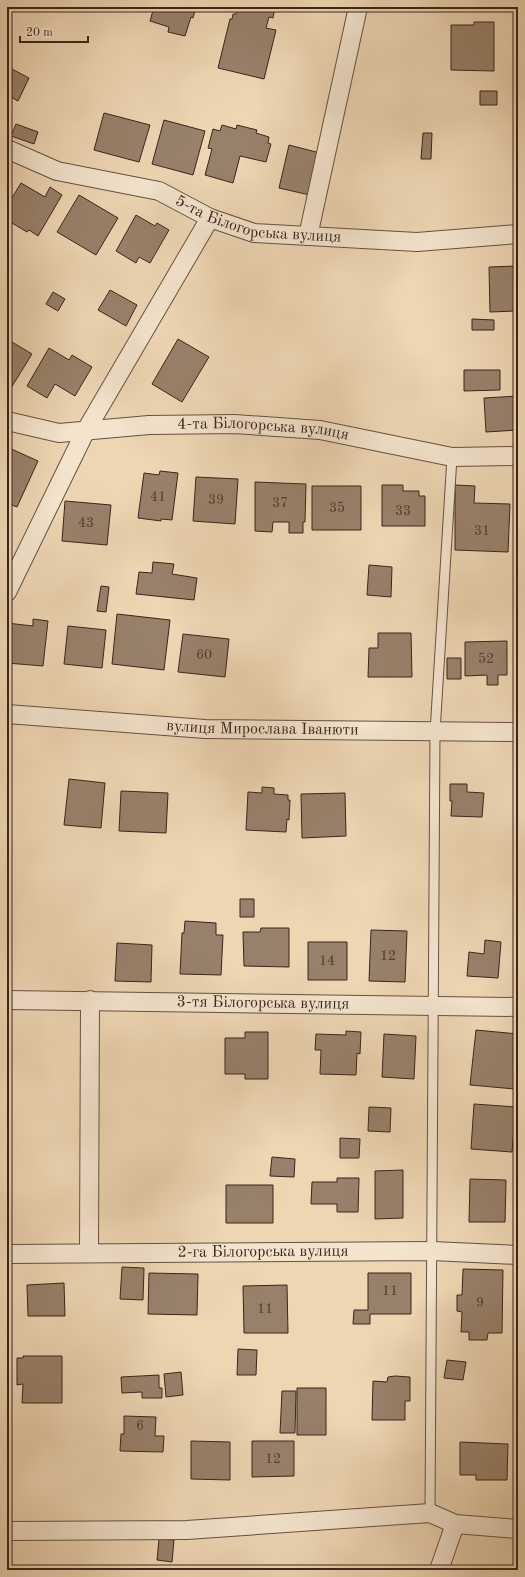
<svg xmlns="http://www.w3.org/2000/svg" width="525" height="1577" viewBox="0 0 525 1577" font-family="'Old Standard TT',serif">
  <rect width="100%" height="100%" fill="#eed6b3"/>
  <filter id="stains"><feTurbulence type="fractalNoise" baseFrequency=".005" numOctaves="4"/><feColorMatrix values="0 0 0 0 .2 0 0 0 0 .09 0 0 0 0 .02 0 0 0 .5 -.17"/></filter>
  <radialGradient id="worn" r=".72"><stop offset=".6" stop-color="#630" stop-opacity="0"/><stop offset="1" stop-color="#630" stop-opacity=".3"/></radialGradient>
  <path fill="#98816b" stroke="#3a241c" d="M154,7H196L193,18L191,17L185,36L168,32L169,27L150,21Z
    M237,7H275L273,18L269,17L266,28L276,30L264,79L218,68L230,19H232L233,14H236Z
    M515,12H518V46H515Z
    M474,22H494V71L451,70V25H474Z
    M8,67L29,78L18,101L7,95V70Z
    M480,91H497V105H480Z
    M104,113L150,125L139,162L94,150Z
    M164,120L205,131L193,175L152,164Z
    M16,124L38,132L34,144L11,136Z
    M222,125L236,129L237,125L257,130L256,133L269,137L268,143L271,144L266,162L240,156L233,183L205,175L212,149L208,148L213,129L220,131Z
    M423,133H432L431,159H421Z
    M289,145L324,154L314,196L279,188Z
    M21,183L45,197L50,187L62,195L38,236L29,230L27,232L7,220V206Z
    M79,195L118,218L96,255L57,232Z
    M136,215L155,226L157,223L169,230L150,263L139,257L136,263L116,251Z
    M517,266L516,272H518V306H516V311L490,312L489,267Z
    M110,290L137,305L126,326L98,310Z
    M53,292L65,299L58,311L46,304Z
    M472,319L494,320V330H472Z
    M7,339L32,354L11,388L7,385Z
    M178,339L209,357L182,402L152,384Z
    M49,348L69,360L72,355L92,367L75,396L55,384L47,398L27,386Z
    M464,370H500V390L464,391Z
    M518,396V430L486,432L484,398Z
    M7,447L38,461L17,507L7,503Z
    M160,471L178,473L172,520L161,519V521L138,518L144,473L159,475Z
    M196,477L238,479L235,524L193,521Z
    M255,482L306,484L305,522H303V533H289V522H273L272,532L255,531Z
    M382,485H403V491H419V496H425V526H382Z
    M455,485L475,486L474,503L510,504L508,552L455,550Z
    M312,486H361V530H312Z
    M65,501L111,505L107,545L62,541Z
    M153,562L174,564L172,574L197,578L194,600L136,594L139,572L152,573Z
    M369,565L392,567L391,597L367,595Z
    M101,586L109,587L106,612L97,611Z
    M117,614L170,620L164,670L112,664Z
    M33,619L48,621L43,666L7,663V623L33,626Z
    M68,626L106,630L102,668L64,664Z
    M378,633H411L412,677H368L369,648H378Z
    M183,634L229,639L225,677L178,672Z
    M507,641V675H498V685H487V675L465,676V642Z
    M447,658H461V679H447Z
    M69,779L105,783L101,828L64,825Z
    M450,784H467V792L484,793L482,817L451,816L452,801H450Z
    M262,787L274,788V794L288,795V800H290L289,820L287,819L286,832L246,830L248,792L262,793Z
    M121,791L168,793L166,833L119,831Z
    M345,793L346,836L302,838L301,794Z
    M240,899H254V917H240Z
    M185,921L216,923V935H223L221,975L180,974L182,933H184Z
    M261,928H289V967L244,966L243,932H260Z
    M371,930L407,931L405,982L369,981Z
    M485,940L501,942L498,978L467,976L469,952L484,954Z
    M308,942H347V980H308Z
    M117,943L152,945L151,982L115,981Z
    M476,1030L518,1034V1059L515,1089L470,1085Z
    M346,1031L361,1032L360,1054L357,1053L356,1075L320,1074L321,1050H315L316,1034L346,1035Z
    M245,1032H268V1079H245V1074H225V1038H245Z
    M384,1034L416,1036L414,1079L382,1077Z
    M474,1104L516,1107L512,1152L471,1149Z
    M369,1107L391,1108L390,1132L368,1131Z
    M340,1138L360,1139L359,1158H340Z
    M272,1157L295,1159L294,1177L270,1176Z
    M403,1170V1218L375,1219V1171Z
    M337,1178H359L358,1212H337V1204H311L312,1182H337Z
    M470,1179L506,1180L505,1222H469Z
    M226,1185H273V1223H226Z
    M122,1267L144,1268L143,1300L120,1299Z
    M463,1269L503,1270L502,1333H488L487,1340H469V1332H461L462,1312L457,1311V1295H462Z
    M149,1273L198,1274L197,1315L148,1314Z
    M368,1273H411V1314H370V1324H353L354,1310H368Z
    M64,1283L65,1316H28L27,1285Z
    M287,1285L288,1333H244L243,1286Z
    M238,1349L257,1350L256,1375H237Z
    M23,1356H62V1403H22L23,1384L17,1385V1358H23Z
    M447,1360L466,1362L463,1380L444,1378Z
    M181,1372L183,1395L166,1397L164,1374Z
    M159,1375V1388H162V1398H142V1392L122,1393L121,1377Z
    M395,1376L410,1377V1401H405V1420H372L373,1381L387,1382L388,1377Z
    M297,1388H326V1435H297Z
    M282,1391H296L295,1433H280Z
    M124,1416L156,1417L155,1436H164L163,1452L120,1451L121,1434H124Z
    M191,1441L230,1442V1480L191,1479Z
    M252,1441H294V1476L252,1477Z
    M460,1442L508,1444L507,1480H476V1475H460Z
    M159,1539L174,1540L172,1562L157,1560Z"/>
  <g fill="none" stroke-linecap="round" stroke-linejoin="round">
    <defs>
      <path id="service" d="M430,1513L435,732L452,457"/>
      <g id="minor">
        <path id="s1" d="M7,149L57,171L159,191L210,218L254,233L417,242L518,234"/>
        <path d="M308,236L358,7"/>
        <path id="s2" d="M7,421L59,433L149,425L234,424L320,430L452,457L518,456"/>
        <path d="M7,592L85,432L210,218"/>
        <path id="s3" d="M7,714L205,729L518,732"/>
        <path id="s4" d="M7,1000L518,1007"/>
        <path d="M89,1253L90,1000"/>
        <path id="s5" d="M7,1254L432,1251L518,1255"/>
        <path d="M7,1531L187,1530L430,1513L455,1524L518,1529"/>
        <path d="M439,1570L455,1524"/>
      </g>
    </defs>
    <use href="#service" stroke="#675042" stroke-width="11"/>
    <use href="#minor" stroke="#675042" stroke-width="20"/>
    <use href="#service" stroke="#f4e4ce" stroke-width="9"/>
    <use href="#minor" stroke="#f4e4ce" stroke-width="18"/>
  </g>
  <g text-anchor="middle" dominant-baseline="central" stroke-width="3.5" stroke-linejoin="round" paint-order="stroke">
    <g font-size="14" fill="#523b30">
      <text x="158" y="497">41</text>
      <text x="216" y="500">39</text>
      <text x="280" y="503">37</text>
      <text x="337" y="508">35</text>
      <text x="403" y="511">33</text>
      <text x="86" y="523">43</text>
      <text x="482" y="531">31</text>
      <text x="204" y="655">60</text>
      <text x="486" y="659">52</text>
      <text x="388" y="956">12</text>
      <text x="327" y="961">14</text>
      <text x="390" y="1291">11</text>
      <text x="480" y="1303">9</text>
      <text x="265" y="1309">11</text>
      <text x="140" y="1426">6</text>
      <text x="273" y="1459">12</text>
    </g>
    <g font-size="16" fill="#3a241c" stroke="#f4e4ce">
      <text stroke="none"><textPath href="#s1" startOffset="264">5-та Білогорська вулиця</textPath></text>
      <text stroke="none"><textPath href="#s2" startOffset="258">4-та Білогорська вулиця</textPath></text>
      <text stroke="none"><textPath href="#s3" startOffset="256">вулиця Мирослава Іванюти</textPath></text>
      <text stroke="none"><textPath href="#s4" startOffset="256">3-тя Білогорська вулиця</textPath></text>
      <text stroke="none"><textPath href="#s5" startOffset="256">2-га Білогорська вулиця</textPath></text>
    </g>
  </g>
  <rect width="525" height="1577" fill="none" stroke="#eed6b3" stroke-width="24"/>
  <rect x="8" y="8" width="509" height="1561" fill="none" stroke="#3a241c" stroke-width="2"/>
  <rect x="12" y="12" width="501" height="1553" fill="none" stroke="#3a241c"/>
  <path d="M20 36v6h68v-6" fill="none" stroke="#3a241c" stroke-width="2"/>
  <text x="26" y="36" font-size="12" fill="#3a241c" stroke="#f4e4ce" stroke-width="3" paint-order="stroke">20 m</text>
  <rect width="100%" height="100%" filter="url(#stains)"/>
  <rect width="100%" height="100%" fill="url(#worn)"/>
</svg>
